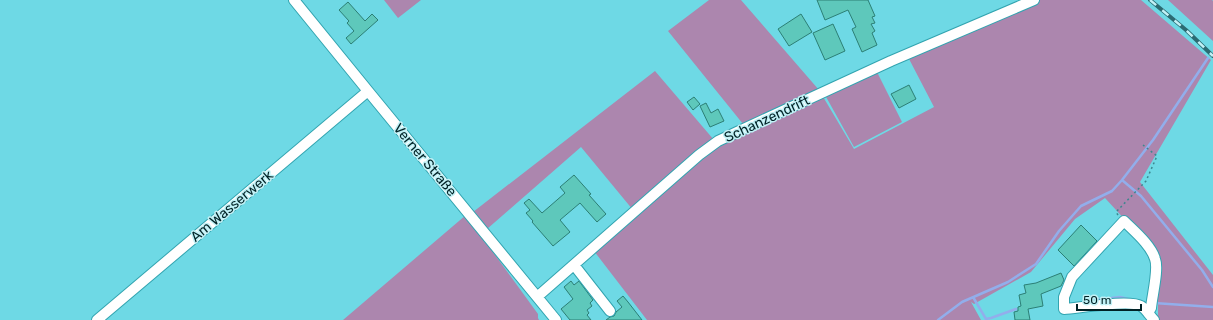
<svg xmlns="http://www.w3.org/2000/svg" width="1213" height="320" viewBox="0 0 1213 320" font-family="Rubik,sans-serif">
  <rect width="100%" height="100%" fill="#6ed9e5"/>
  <path fill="#ac86ae" d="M384,0H421L398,18Z
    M709,0H741L819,90L743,124L668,31Z
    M1039,0H1141L1211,60L1140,182L1213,275V320H1158V260L1152,249L1105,198L1075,219L1031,272L974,304L971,302L981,320H647L594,251L721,142L822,95L854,149L934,107L908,57Z
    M1168,0H1212L1213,1V41Z
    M876,70L902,122L854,147L825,95Z
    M655,71L714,140L633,210L581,147L487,229L473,212Z
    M466,215L538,314V318L539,320H343Z"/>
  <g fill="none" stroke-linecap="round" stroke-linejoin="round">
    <path stroke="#92aeeb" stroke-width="2.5" d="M1122,180L1141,196L1202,270L1213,287
      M973,297L986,319L991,318L1016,309
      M1092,302L1096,300L1120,297L1128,299
      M1154,303L1213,307
      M938,320L962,302L1008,282L1036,264L1059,231L1081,206L1112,191L1122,180L1153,140L1208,58"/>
  </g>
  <path fill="#5ec8bb" stroke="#2c7f75" d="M817,0H868L875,16L872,17L875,23L871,24L875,31L872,33L877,45L862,52L852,29L856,27L848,10L825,20Z
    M348,2L365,21L372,14L378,20L351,44L346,38L354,31L347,23L349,21L339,10Z
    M801,14L812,32L789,46L778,29Z
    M833,24L845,51L825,60L813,33Z
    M909,85L916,99L899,108L891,94Z
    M694,97L700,104L693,110L687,102Z
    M706,103L711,113L718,109L724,121L710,127L700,106Z
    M574,175L591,194L589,195L606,214L597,222L580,203L560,220L570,232L553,246L532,222L533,221L526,213L530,210L524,203L529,199L542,213L565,193L560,187Z
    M1081,225L1097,241L1074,266L1058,250Z
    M1061,273L1064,280L1061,286L1041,294L1043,306L1028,309L1030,320H1015L1014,312L1018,311V307L1021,306L1019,295L1026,293L1024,285L1036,283Z
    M571,281L574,285L579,281L593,300L590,303L592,306L587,310L589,313L587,315L591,320H570L561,309L573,299L564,287Z
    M623,296L628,302L642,320H606L610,317L614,316L616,312L622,307L617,301Z"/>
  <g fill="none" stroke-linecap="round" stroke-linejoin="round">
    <defs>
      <path id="minor" d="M294,0L368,91L556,320
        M574,265L610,311
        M537,297L699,155L718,141L737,132L891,61L1034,0
        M1148,313L1151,308C1152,296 1159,269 1155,259C1151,245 1134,231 1124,221L1072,277L1064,297V309C1079,308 1130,299 1141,306C1146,309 1150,316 1154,320
        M97,320L368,91"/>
    </defs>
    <use href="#minor" stroke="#32a4b0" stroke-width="12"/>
    <path stroke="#3c868e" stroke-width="1.5" stroke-dasharray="2 3" stroke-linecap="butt" d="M1118,215L1116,212L1146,181L1157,156L1143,145"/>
    <use href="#minor" stroke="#fff" stroke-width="10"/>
    <defs>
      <path id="rail" d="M1150,0L1186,30L1213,56"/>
    </defs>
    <use href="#rail" stroke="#2c6b72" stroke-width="4"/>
    <use href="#rail" stroke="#c1f1f6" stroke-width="2.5" stroke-dasharray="8" stroke-linecap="butt"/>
  </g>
  <g text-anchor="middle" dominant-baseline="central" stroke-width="3" stroke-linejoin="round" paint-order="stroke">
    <g font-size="14" fill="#002226" stroke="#c1f1f6">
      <text transform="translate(767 119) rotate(-25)">Schanzendrift</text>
      <text transform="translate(425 160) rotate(50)">Verner Straße</text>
      <text transform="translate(232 206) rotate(-40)">Am Wasserwerk</text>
    </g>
  </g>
  <path d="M1077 304v6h64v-6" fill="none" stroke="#002226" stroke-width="2"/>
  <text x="1083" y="304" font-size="12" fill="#002226" stroke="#c1f1f6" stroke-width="3" paint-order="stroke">50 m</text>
</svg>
